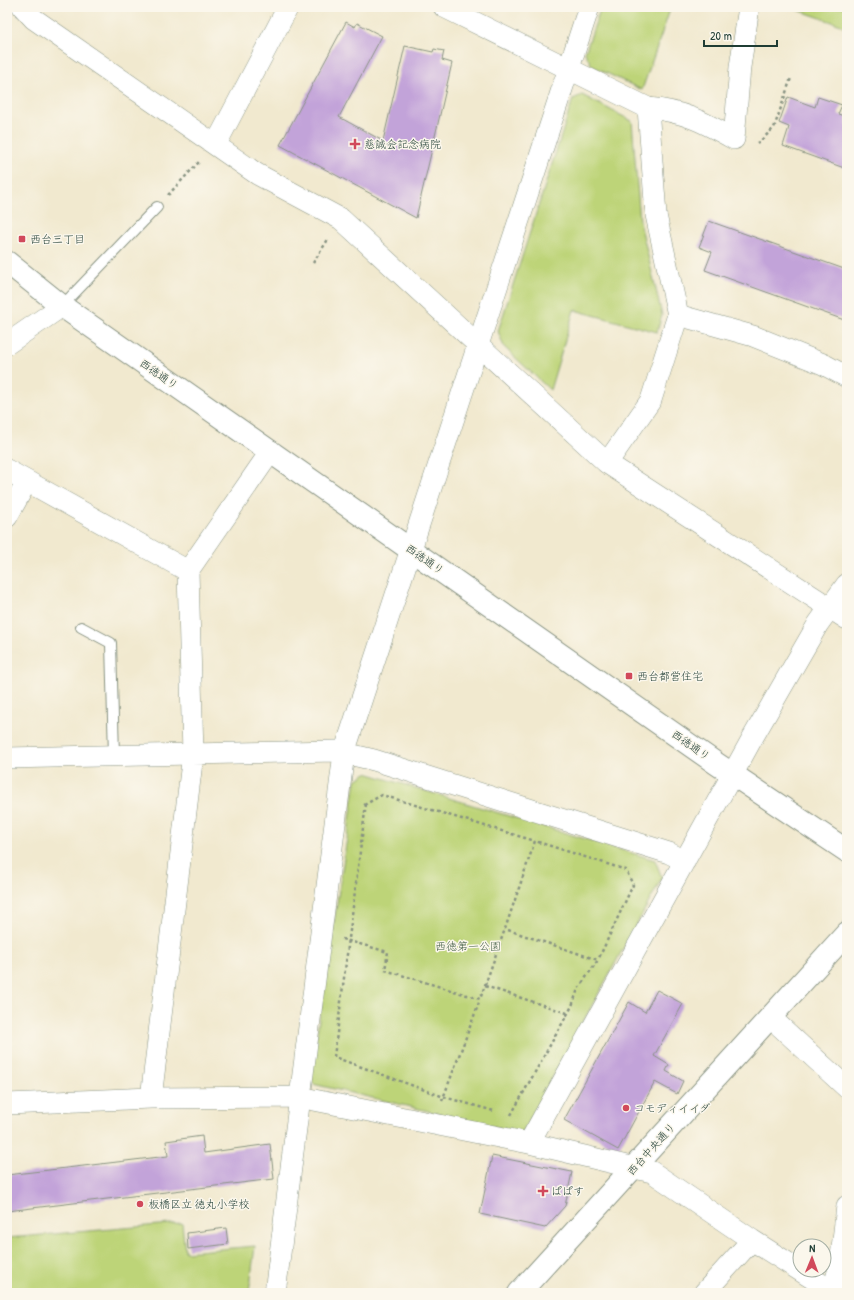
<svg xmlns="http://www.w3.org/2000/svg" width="854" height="1300" viewBox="0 0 854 1300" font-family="'Patrick Hand','Klee One',sans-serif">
  <rect width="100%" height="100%" fill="#fbf7ec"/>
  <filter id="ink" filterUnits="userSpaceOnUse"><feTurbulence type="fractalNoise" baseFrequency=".025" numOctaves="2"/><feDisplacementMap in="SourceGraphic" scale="8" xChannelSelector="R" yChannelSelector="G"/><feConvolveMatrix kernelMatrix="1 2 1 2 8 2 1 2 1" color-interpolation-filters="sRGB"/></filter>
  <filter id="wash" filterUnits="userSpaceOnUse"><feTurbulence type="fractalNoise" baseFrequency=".012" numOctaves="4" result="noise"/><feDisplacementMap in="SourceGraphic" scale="16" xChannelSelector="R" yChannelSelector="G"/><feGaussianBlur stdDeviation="0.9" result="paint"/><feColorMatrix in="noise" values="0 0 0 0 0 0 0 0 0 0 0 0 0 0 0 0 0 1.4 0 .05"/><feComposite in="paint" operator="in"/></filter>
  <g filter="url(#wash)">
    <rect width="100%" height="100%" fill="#f1e9cf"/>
    <path fill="#bdd478" stroke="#6e8856" d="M601,7H671L642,90L592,66L585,53Z
      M789,7H847V29L841,25Z
      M582,95L632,121L640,222L662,315L657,332L574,310L550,390L504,347L498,331L573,99Z
      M366,773L655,860L662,878L523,1131H513L313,1084L310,1078L356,780Z
      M182,1223L185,1252L255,1246L249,1293H7V1238Z"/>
    <g id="blocks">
      <path fill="#c2a3d9" d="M346,22L355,27L357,23L382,36L339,117L383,141L405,46L433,52L434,49L444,51L442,60L452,63L416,218L280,145Z
        M788,97L815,107L818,97L842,105L838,114L847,117V169L783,146L789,127L779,123Z
        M709,221L847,270V321L705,270L712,252L699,247Z
        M657,990L683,1004L654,1056L669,1065L666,1071L683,1081L677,1094L655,1082L618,1150L564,1120L629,1002L645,1012Z
        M202,1136L204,1153L270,1144L274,1179L7,1211V1175L168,1156L166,1141Z
        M492,1156L572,1172L565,1206L545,1228L480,1214Z
        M226,1228L228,1244L188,1249L187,1233Z"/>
    </g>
  </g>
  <g filter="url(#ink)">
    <use href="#blocks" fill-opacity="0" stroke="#889382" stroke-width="1"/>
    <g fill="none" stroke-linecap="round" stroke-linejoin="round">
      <defs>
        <path id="service" d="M62,306L157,207
          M81,627L111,643L114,756"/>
        <path id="minor" d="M23,7L34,19L257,174L341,219L607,463L847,619
          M444,7L648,108C683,111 704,122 734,139L740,67L749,7
          M216,144L288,7
          M678,315L753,336L823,364L847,377
          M7,344L62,306
          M607,463L651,400L678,315L656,215L648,108
          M7,470L188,571
          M7,517L27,481
          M7,758L336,751L374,760L669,853L685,861
          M770,1017L847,1088
          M151,1098L193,754L188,571L271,451
          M7,1104L151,1098L299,1097L529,1143L652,1172L752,1240L832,1291
          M529,1143L753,737L818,624L847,584
          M275,1293L344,753L589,7
          M704,1293L752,1240
          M832,1293L840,1265L847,1206"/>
        <path id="tertiary" d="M7,262L62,306L717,764L847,851
          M519,1293L847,933"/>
      </defs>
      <use href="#service" stroke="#889382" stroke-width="12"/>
      <use href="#minor" stroke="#889382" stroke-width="22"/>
      <use href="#tertiary" stroke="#889382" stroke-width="24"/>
      <path stroke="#889382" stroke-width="2.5" stroke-dasharray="3 3" stroke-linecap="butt" d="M757,144L774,128L791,78
        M168,195L199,162
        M313,263L329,238
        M366,804L334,1057L444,1097L494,1111
        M364,805L382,795L535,841
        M342,939L388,952L385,970L480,999L505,929
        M485,986L567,1013
        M442,1101L480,1000
        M511,1115L572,1006L578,989L598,960L505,929L535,841L626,870L633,885L598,960"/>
      <use href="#service" stroke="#fff" stroke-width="10"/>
      <use href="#minor" stroke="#fff" stroke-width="21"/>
      <use href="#tertiary" stroke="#fff" stroke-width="22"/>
    </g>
  </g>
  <g fill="#d1495b" stroke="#fbf7ec" stroke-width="1.5">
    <path d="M353 138h4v4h4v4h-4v4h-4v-4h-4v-4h4z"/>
    <rect x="18" y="235" width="8" height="8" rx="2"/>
    <rect x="625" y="672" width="8" height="8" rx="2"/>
    <circle cx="626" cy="1108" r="4"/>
    <path d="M541 1185h4v4h4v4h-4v4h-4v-4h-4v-4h4z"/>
    <circle cx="140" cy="1204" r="4"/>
  </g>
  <g text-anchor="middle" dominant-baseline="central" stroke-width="3" stroke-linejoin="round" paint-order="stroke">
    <g font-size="11" fill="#1f3d34" stroke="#fbf7ec" text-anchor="start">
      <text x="364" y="144">慈誠会記念病院</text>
      <text x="30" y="239">西台三丁目</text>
      <text x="637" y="676">西台都営住宅</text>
      <text x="634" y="1108">コモディイイダ</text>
      <text x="551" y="1191">ぱぱす</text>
      <text x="148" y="1204">板橋区立 徳丸小学校</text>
    </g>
    <g font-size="11" fill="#1f3d34" stroke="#fbf7ec">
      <text transform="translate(159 374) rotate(35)">西徳通り</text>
      <text transform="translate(425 559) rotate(35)">西徳通り</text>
      <text transform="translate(691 745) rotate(35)">西徳通り</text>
      <text transform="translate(651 1149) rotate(-48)">西台中央通り</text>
    </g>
    <g font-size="11" fill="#3f5b42" stroke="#fbf7ec">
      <text x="468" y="946">西徳第一公園</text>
    </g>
  </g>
  <rect width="854" height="1300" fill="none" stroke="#fbf7ec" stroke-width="24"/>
  <g transform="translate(812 1258) rotate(1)"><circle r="19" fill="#fbf7ec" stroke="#a3ada2"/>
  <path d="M0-3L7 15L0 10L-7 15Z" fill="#d1495b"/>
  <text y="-6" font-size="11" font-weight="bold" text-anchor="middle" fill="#1f3d34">N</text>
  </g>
  <path d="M704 40v6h73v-6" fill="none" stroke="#1f3d34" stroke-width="2"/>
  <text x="710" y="40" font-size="12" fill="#1f3d34" stroke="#fbf7ec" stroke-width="3" paint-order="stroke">20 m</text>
</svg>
